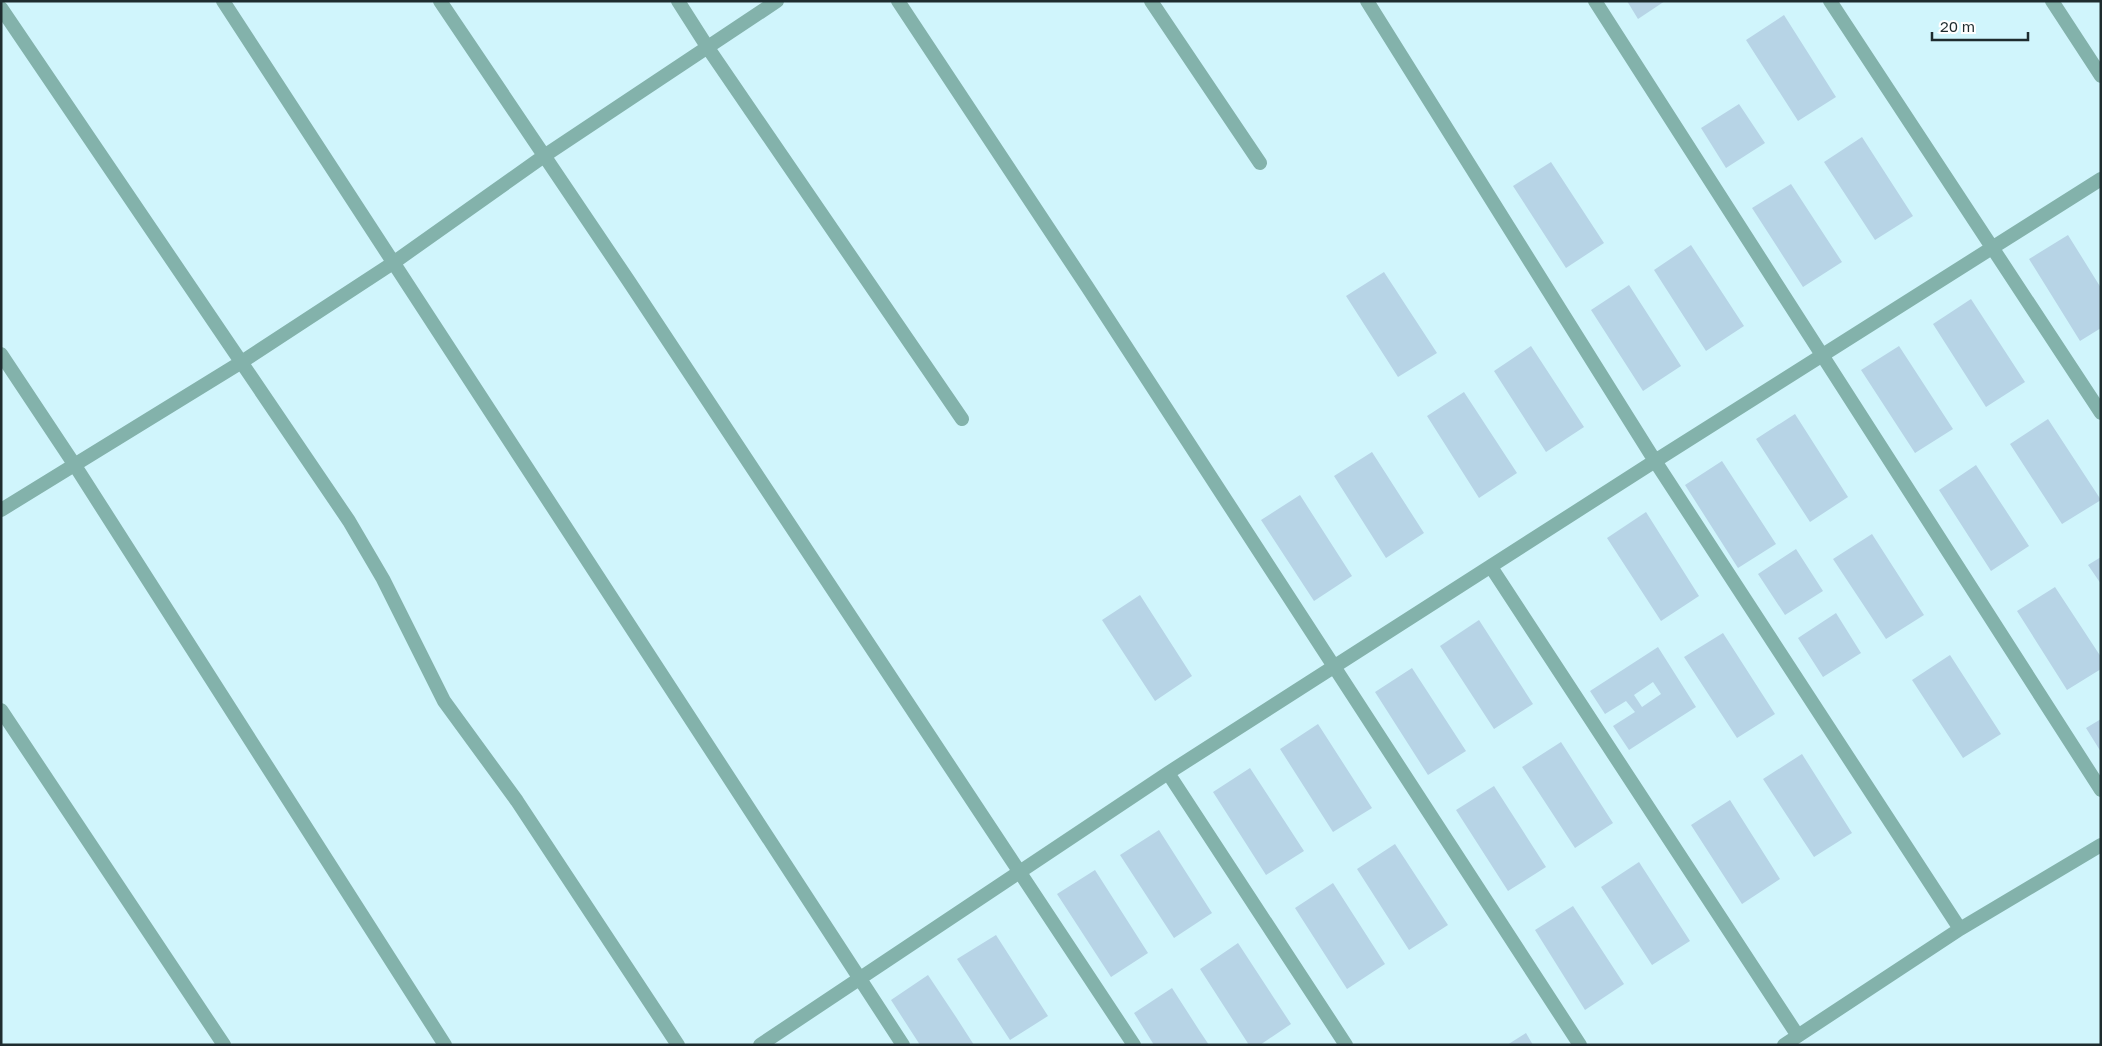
<svg xmlns="http://www.w3.org/2000/svg" width="2102" height="1046" viewBox="0 0 2102 1046" font-family="'Golos Text',sans-serif">
  <rect width="100%" height="100%" fill="#d0f5fc"/>
  <path fill="#b7d4e6" fill-rule="evenodd" d="M1627,1H1665L1638,19Z
    M1784,15L1836,97L1798,121L1746,40Z
    M1739,104L1765,143L1726,168L1701,128Z
    M1862,137L1913,216L1875,240L1824,162Z
    M1551,162L1604,243L1566,268L1513,186Z
    M1791,184L1842,262L1803,287L1752,208Z
    M2068,235L2101,288V328L2080,341L2029,259Z
    M1691,245L1744,326L1706,351L1654,270Z
    M1384,272L1437,353L1398,377L1346,296Z
    M1629,285L1681,366L1643,391L1591,310Z
    M1971,299L2025,382L1986,407L1933,324Z
    M1531,346L1584,427L1546,452L1494,371Z
    M1899,346L1953,429L1915,453L1861,370Z
    M1464,392L1517,473L1479,498L1427,416Z
    M1795,414L1848,497L1810,522L1756,439Z
    M2048,419L2101,500L2062,524L2010,444Z
    M1372,452L1424,533L1386,558L1334,476Z
    M1722,461L1776,544L1738,568L1685,485Z
    M1976,465L2029,546L1991,571L1939,490Z
    M1300,495L1352,576L1314,601L1261,520Z
    M1646,512L1699,596L1661,621L1607,538Z
    M1872,534L1924,615L1886,639L1833,559Z
    M1796,549L1823,591L1785,615L1758,574Z
    M2101,557V584L2088,565Z
    M2055,587L2101,657V669L2067,690L2017,611Z
    M1140,595L1192,676L1155,701L1102,620Z
    M1836,613L1861,653L1823,677L1798,638Z
    M1479,620L1533,704L1494,729L1440,646Z
    M1723,633L1775,714L1737,738L1684,657Z
    M1658,647L1696,707L1629,750L1613,726L1635,712L1626,701L1605,714L1590,691ZM1653,682L1661,694L1642,707L1634,695Z
    M1950,655L2001,734L1963,758L1912,680Z
    M1412,668L1466,751L1428,775L1375,692Z
    M2101,719V752L2086,728Z
    M1318,724L1372,808L1333,832L1280,749Z
    M1561,742L1613,823L1575,848L1522,767Z
    M1802,754L1852,833L1814,857L1763,779Z
    M1250,768L1304,851L1266,875L1213,792Z
    M1494,786L1546,867L1508,891L1456,810Z
    M1730,800L1780,879L1742,904L1691,825Z
    M1159,830L1212,913L1174,938L1120,855Z
    M1395,844L1448,925L1409,950L1357,869Z
    M1639,862L1690,941L1652,965L1601,887Z
    M1095,870L1148,953L1111,977L1057,894Z
    M1333,883L1385,964L1347,989L1295,908Z
    M1573,906L1624,984L1585,1010L1535,930Z
    M996,935L1048,1016L1010,1040L957,959Z
    M1238,943L1291,1024L1260,1045H1249L1200,969Z
    M928,975L956,1017L974,1045H920L891,1000Z
    M1172,988L1199,1030L1209,1045H1154L1134,1013Z
    M1526,1033L1533,1045H1507Z"/>
  <g fill="none" stroke-linecap="round" stroke-linejoin="round">
    <path stroke="#83b2ab" stroke-width="14" d="M223,1L903,1045
      M440,1L628,280L1134,1045
      M678,1L708,48L962,419
      M898,1L1088,288L1580,1045
      M1151,1L1260,163
      M1367,1L1655,461L1960,929
      M1595,1L2101,790
      M1830,1L2101,413
      M2052,1L2101,76
      M1,8L349,521L383,579L444,701L517,801L678,1045
      M1,354L74,464L445,1045
      M1,510L240,363L393,263L544,156L777,1
      M1491,567L1798,1036
      M1,710L224,1045
      M1168,773L1346,1045
      M760,1045L1168,773L1655,461L2101,179
      M1784,1045L1960,929L2101,845"/>
  </g>
  <rect width="2102" height="1046" fill="none" stroke="#1e2c2f" stroke-width="5"/>
  <path d="M1932 32v8h96v-8" fill="none" stroke="#1e2c2f" stroke-width="2.5"/>
  <text x="1940" y="32" font-size="15" fill="#1e2c2f" stroke="#ffffff" stroke-width="4" paint-order="stroke">20 m</text>
</svg>
